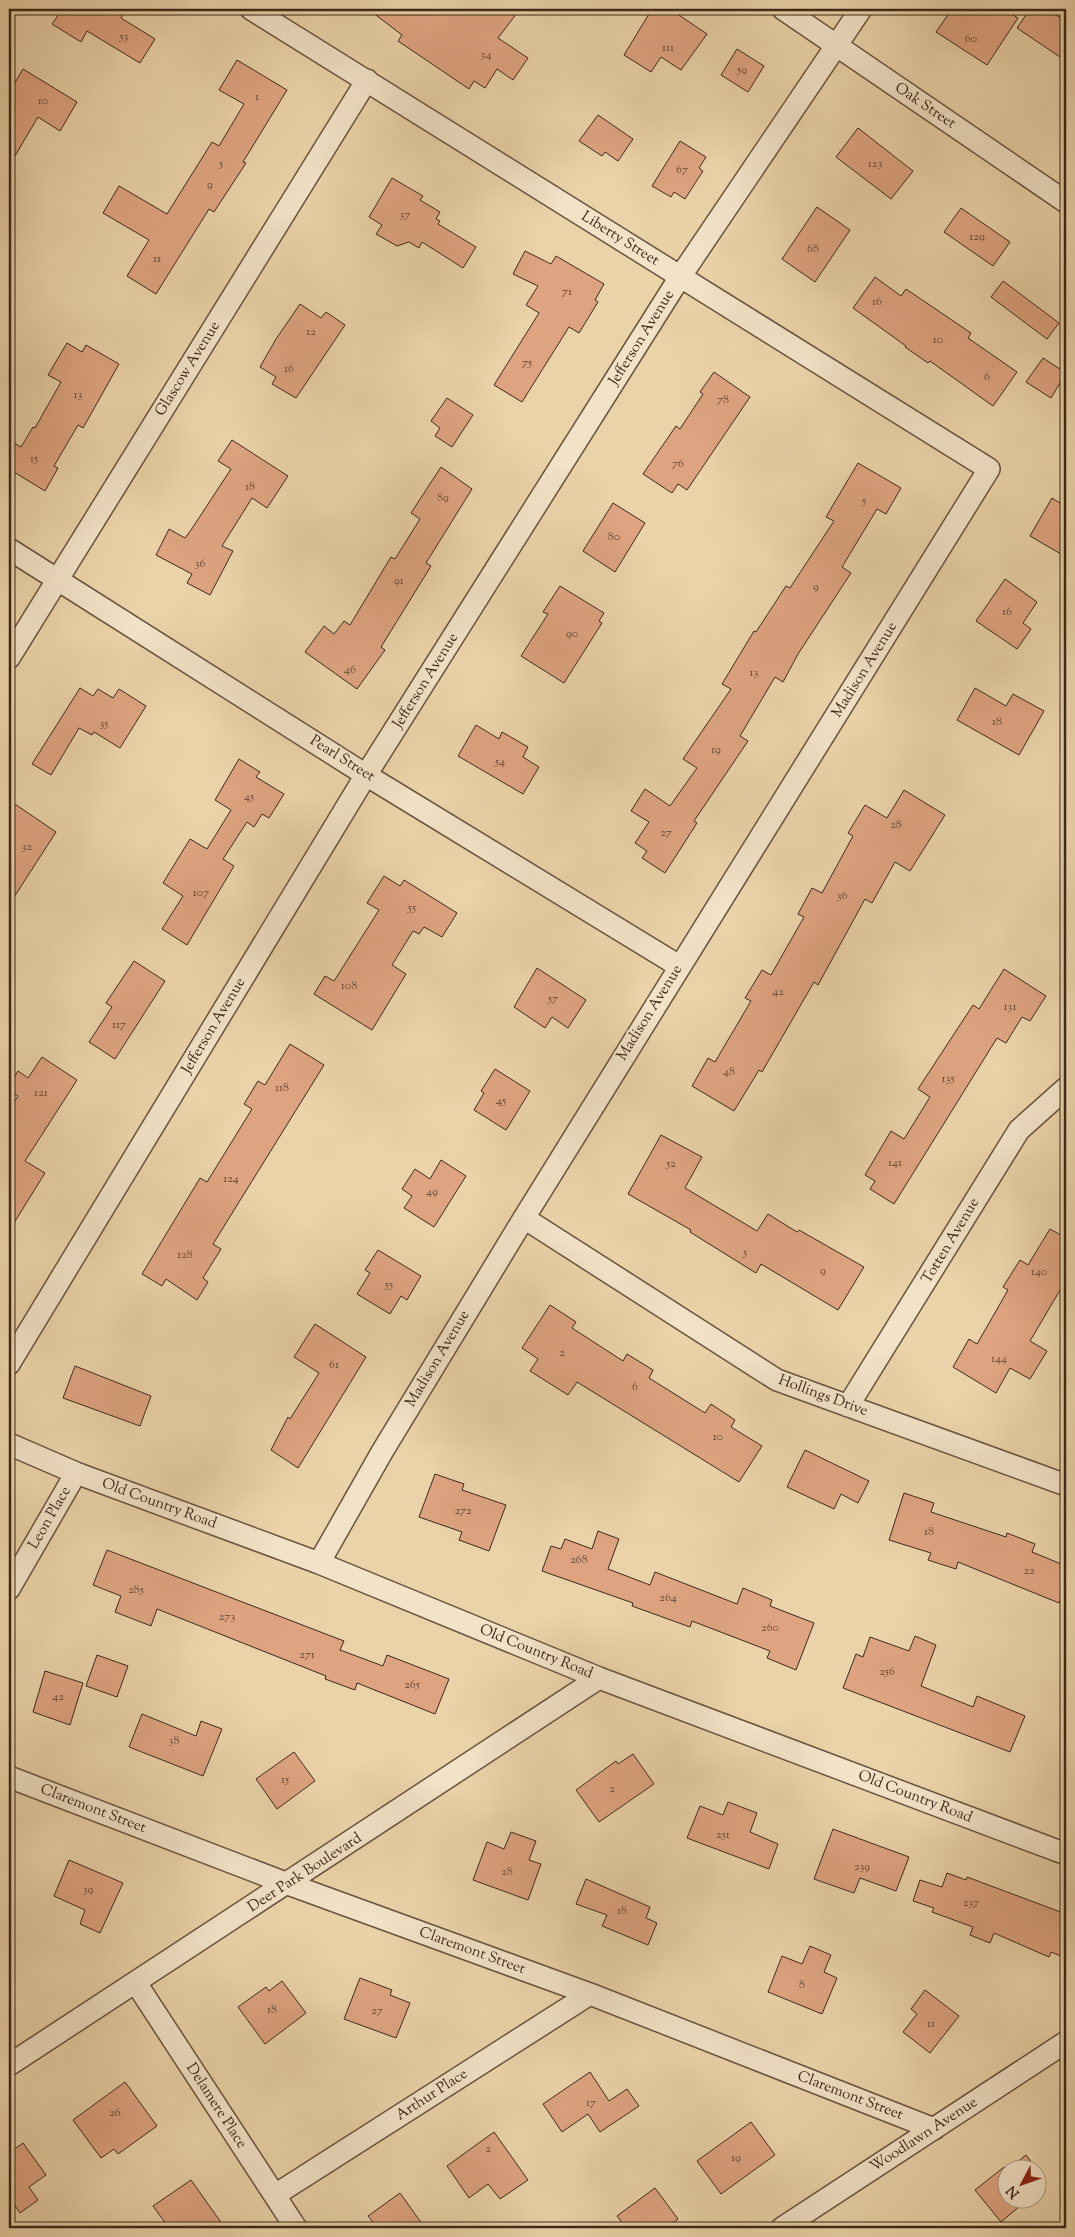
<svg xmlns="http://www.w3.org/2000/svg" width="1075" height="2237" viewBox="0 0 1075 2237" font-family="'Sorts Mill Goudy',serif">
  <rect width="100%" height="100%" fill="#ebd3a9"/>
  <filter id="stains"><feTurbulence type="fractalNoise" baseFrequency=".004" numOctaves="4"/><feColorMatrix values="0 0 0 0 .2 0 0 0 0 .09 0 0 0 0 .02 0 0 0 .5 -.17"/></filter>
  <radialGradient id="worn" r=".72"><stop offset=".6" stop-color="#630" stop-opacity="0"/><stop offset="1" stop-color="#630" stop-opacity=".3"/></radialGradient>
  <path fill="#dea481" stroke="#3d281a" d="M51,9H127L121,18L155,39L140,63L87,31L81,42L52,24L59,14Z
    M368,9H520L498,38L528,58L513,80L497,69L485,88L474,81L469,89L398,41L402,35Z
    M652,9H670L707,34L681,70L661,57L651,72L624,55Z
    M952,9H1003L1018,18L987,65L936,32Z
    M1030,9H1046L1066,21V61L1017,28Z
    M737,49L764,66L748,92L721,75Z
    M237,60L287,90L243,162L246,163L214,212L209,209L156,294L127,276L149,240L103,213L119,186L167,214L212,142L219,146L244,104L219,90Z
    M23,69L77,102L60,131L38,117L9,166V93Z
    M598,115L633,139L618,161L605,152L602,156L579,141Z
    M858,128L913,171L891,199L836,157Z
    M680,141L706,157L699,168L703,171L685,199L674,192L671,197L652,186Z
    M392,178L423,196L420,200L440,212L436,219L440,221L438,224L476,247L463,268L422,242L419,248L409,242L397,246L376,234L382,225L369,217Z
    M817,207L850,230L815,282L782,259Z
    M961,208L1010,242L993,266L944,232Z
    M525,251L551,264L556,256L604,284L595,300L598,302L579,333L569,327L522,402L494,385L539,313L526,305L538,286L513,274Z
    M875,277L901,296L906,289L971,333L968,338L1017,372L993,406L930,361L928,363L905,347L906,346L853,308Z
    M1003,281L1059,323L1047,339L991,297Z
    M300,304L321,318L326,312L345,325L296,398L272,384L276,377L260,367L276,339Z
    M67,343L82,352L86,345L119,364L83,428L78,425L54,466L58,468L45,491L9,469V440L21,447L33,427L35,428L61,382L48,375Z
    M1043,358L1066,373L1051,398L1026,382Z
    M714,372L750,397L687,490L678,484L672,493L643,474L676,426L680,429L703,394L700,392Z
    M447,398L473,415L452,447L435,436L440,428L431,421Z
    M232,440L288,476L267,508L252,498L222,546L233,551L210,595L187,583L192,574L156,555L169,529L185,538L191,530L231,469L218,461Z
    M858,463L901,488L886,514L877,509L842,567L851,573L798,654L783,682L775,677L740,736L748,741L694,821L697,823L665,873L642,858L647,851L635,843L649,822L631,811L645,789L670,806L697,768L683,759L731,689L722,684L754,631L756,632L786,586L790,588L834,521L826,517Z
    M441,467L472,489L426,563L431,566L381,647L385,650L357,689L305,652L324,626L334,634L344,621L350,625L391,557L395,559L420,519L411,513Z
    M1052,498L1066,507V557L1030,536Z
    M613,503L645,523L615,572L583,551Z
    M1005,579L1037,602L1023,623L1031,629L1017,649L976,621Z
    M560,586L604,613L599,621L602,623L564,683L521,656L548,614L543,612Z
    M80,688L93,696L98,689L113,698L119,689L146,706L120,748L94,732L92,735L79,728L51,775L32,764Z
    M975,688L1006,706L1013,694L1044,711L1019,755L957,720Z
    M476,725L499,739L502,732L528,747L523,757L539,767L523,794L458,756Z
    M239,759L260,772L256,777L284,794L269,818L262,814L254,827L247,822L223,859L234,866L187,945L162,929L183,896L163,883L190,839L207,849L231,810L215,800Z
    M904,790L945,815L910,871L895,862L872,903L865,899L818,985L814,982L762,1072L759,1070L734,1111L692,1086L708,1058L715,1062L751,1001L745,998L762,970L771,975L804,917L798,914L812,888L822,893L853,836L848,833L865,805L887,818Z
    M9,800L56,832L9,905Z
    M384,876L400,886L404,880L457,913L442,937L424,927L419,934L413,931L392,965L406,974L372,1030L314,994L325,976L334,981L379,910L367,903Z
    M134,961L165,981L115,1059L89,1042L112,1007L106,1003Z
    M537,968L586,1000L568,1028L552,1017L545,1028L514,1007Z
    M1004,969L1046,996L1030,1021L1022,1017L1006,1043L997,1038L894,1204L870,1189L875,1181L865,1175L891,1131L904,1139L930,1097L918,1089L973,1005L979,1009Z
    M290,1044L324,1065L213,1244L221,1249L203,1278L208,1282L197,1300L166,1279L162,1286L142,1274L200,1178L207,1182L252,1109L244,1104L258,1081L265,1085Z
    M42,1057L77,1080L25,1161L45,1173L9,1231V1110L18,1096L9,1090V1086L18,1071L28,1078Z
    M495,1069L530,1091L506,1130L474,1110L484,1093L481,1091Z
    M661,1135L702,1157L685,1188L757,1231L768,1214L797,1232L799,1230L864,1267L838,1310L761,1264L756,1273L690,1232L691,1230L628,1194Z
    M441,1160L466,1176L434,1227L404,1208L412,1196L402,1189L415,1169L430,1179Z
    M1050,1229L1066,1238V1280L1030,1341L1047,1351L1030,1379L1010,1368L996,1393L953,1367L969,1339L977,1344L1008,1290L1003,1287L1020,1260L1028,1265Z
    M378,1250L421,1276L407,1300L401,1296L390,1314L357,1294L370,1273L365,1270Z
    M550,1305L576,1322L572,1328L623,1361L627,1354L653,1370L649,1378L705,1413L711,1404L735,1420L731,1427L762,1446L739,1482L577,1382L568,1395L530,1371L538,1359L522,1348Z
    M315,1324L366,1357L298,1468L271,1450L288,1417L290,1419L319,1373L294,1357Z
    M75,1366L151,1396L140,1426L63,1398Z
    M805,1450L869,1481L858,1503L841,1494L834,1509L787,1487Z
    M435,1474L464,1484L462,1490L506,1505L489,1551L459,1540L462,1532L419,1517Z
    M904,1493L934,1503L931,1512L1006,1537L1007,1533L1035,1544L1032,1552L1066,1566V1585L1059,1603L958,1562L956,1569L928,1560L931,1553L889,1540Z
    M598,1531L619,1539L608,1569L650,1585L655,1572L737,1604L743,1588L772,1600L770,1606L814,1623L796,1670L767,1658L770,1651L692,1621L690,1627L632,1606L633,1603L542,1571L551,1546L561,1549L565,1539L592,1549Z
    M107,1550L344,1641L340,1650L383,1666L387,1655L449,1679L435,1714L357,1683L355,1690L325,1679L326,1676L157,1609L151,1626L115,1612L121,1596L93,1585Z
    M915,1636L936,1645L921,1686L973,1707L977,1696L1025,1716L1010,1752L843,1688L856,1654L863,1657L870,1637L909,1651Z
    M97,1655L128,1666L117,1697L86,1686Z
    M45,1671L83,1683L70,1725L33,1712Z
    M142,1714L196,1736L201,1721L222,1729L203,1776L129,1747Z
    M294,1752L315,1781L277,1809L256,1779Z
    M633,1754L654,1784L599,1822L576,1790L616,1761L618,1764Z
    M728,1802L757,1813L750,1832L778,1844L769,1869L687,1838L700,1806L723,1815Z
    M833,1829L909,1857L896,1891L860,1878L854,1893L814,1879Z
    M511,1832L536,1841L529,1860L541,1864L528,1900L473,1880L487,1842L504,1849Z
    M69,1860L123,1883L100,1933L80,1924L85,1910L54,1896Z
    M947,1873L966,1880L967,1877L1066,1914V1958L1051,1952L1049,1957L994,1933L990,1943L970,1935L973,1927L932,1912L934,1908L913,1901L920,1880L942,1887Z
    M586,1879L650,1907L646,1918L657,1923L648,1945L602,1926L607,1915L576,1904Z
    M810,1946L831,1955L824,1972L837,1978L822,2014L768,1992L782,1956L802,1964Z
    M360,1978L392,1990L390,1995L410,2003L396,2038L344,2019Z
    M282,1981L306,2013L265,2044L238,2007L266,1987L269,1991Z
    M925,1990L959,2016L930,2053L903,2032L917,2014L911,2009Z
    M590,2072L609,2101L627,2089L639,2106L600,2132L588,2114L562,2132L543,2104Z
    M125,2082L157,2126L118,2154L114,2149L101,2158L73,2120Z
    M751,2122L775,2155L721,2194L697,2161Z
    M494,2132L528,2180L500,2199L488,2184L469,2198L447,2166Z
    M23,2143L46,2175L29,2187L38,2200L20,2213L11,2200L9,2201V2153Z
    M1026,2155L1037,2170H1008V2200H1027L1001,2222L975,2190L1004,2167L1006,2171Z
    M191,2180L225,2228H169L153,2206Z
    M655,2188L678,2219L666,2228H626L617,2216Z
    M400,2193L425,2228H378L368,2216Z"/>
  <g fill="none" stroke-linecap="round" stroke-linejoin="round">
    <defs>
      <path id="street" d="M251,9L989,469L524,1218L382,1452L319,1563
        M783,9L1066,202
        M9,549L366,775L679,966
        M9,658L367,80
        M524,1218L777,1380L1066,1485
        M9,1364L366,775L680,277L861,9
        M848,1406L1019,1130L1066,1088
        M9,1444L76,1473L319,1563L599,1678L1066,1854
        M9,1589L76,1473
        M9,1777L288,1884L590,1994L934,2129
        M136,1983L296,2228
        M9,2065L599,1678
        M275,2195L590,1994
        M782,2228L1066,2042"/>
    </defs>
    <use href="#street" stroke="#68533e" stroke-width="24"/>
    <use href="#street" stroke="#f2e2c7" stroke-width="21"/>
  </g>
  <g text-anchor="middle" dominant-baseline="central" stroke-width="4.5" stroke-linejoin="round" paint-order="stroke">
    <g font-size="12" fill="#654734">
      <text x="124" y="37">53</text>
      <text x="971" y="39">60</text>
      <text x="668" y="48">111</text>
      <text x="486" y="55">34</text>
      <text x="742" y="70">59</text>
      <text x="257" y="97">1</text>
      <text x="43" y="101">10</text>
      <text x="221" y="164">5</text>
      <text x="875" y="164">123</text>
      <text x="682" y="170">67</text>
      <text x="210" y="185">9</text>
      <text x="405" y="215">37</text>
      <text x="977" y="237">129</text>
      <text x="813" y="249">68</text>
      <text x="157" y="259">11</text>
      <text x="567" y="292">71</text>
      <text x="877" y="302">16</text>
      <text x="311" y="332">12</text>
      <text x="938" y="340">10</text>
      <text x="527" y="363">75</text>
      <text x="289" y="369">16</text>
      <text x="987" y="377">6</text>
      <text x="78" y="395">13</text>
      <text x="723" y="400">78</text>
      <text x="34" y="459">15</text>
      <text x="678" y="464">76</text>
      <text x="250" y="487">18</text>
      <text x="443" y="498">89</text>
      <text x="864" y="501">5</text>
      <text x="614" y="537">80</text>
      <text x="200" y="564">36</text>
      <text x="399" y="581">91</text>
      <text x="816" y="587">9</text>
      <text x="1007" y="612">16</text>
      <text x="572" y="634">90</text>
      <text x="350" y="670">46</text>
      <text x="754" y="673">13</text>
      <text x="997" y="722">18</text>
      <text x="104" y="724">35</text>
      <text x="716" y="750">19</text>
      <text x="500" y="762">54</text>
      <text x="249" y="797">45</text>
      <text x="896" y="825">28</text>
      <text x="666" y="833">27</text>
      <text x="27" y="847">32</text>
      <text x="201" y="893">107</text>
      <text x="842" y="896">36</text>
      <text x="412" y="908">55</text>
      <text x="349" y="986">108</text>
      <text x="778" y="992">42</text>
      <text x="553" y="999">57</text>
      <text x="1010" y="1007">131</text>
      <text x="119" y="1025">117</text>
      <text x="729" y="1072">48</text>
      <text x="948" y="1079">135</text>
      <text x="282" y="1088">118</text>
      <text x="41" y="1093">121</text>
      <text x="501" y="1101">45</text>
      <text x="895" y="1163">141</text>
      <text x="671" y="1164">52</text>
      <text x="231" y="1179">124</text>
      <text x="432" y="1192">49</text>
      <text x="745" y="1253">5</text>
      <text x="185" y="1255">128</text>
      <text x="823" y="1271">9</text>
      <text x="1039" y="1272">140</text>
      <text x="389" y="1285">55</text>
      <text x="562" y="1353">2</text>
      <text x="999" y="1359">144</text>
      <text x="334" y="1365">61</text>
      <text x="635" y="1387">6</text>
      <text x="718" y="1437">10</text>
      <text x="463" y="1511">272</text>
      <text x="929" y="1532">18</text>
      <text x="579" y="1560">268</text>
      <text x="1029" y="1571">22</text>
      <text x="136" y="1590">285</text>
      <text x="668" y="1598">264</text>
      <text x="227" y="1617">273</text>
      <text x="770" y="1628">260</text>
      <text x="307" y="1655">271</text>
      <text x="887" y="1672">256</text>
      <text x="412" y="1685">265</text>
      <text x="58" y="1697">42</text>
      <text x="174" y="1741">38</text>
      <text x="285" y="1780">15</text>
      <text x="612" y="1789">2</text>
      <text x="723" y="1835">251</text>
      <text x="862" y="1867">239</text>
      <text x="507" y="1872">28</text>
      <text x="88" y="1890">39</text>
      <text x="971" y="1903">237</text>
      <text x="622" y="1911">18</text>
      <text x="802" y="1985">8</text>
      <text x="272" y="2010">18</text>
      <text x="377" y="2011">27</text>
      <text x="931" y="2024">11</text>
      <text x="591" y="2103">17</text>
      <text x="115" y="2113">26</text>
      <text x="488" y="2149">2</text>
      <text x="736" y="2158">19</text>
    </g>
    <g font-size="15" fill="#3d281a" stroke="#f2e2c7">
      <text transform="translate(925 106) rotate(34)">Oak Street</text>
      <text transform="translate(620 239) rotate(32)">Liberty Street</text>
      <text transform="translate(642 338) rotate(-58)">Jefferson Avenue</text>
      <text transform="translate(188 369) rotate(-58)">Glascow Avenue</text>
      <text transform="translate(865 670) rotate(-58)">Madison Avenue</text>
      <text transform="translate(426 681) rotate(-58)">Jefferson Avenue</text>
      <text transform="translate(342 759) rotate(32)">Pearl Street</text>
      <text transform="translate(650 1013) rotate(-58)">Madison Avenue</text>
      <text transform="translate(214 1026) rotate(-59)">Jefferson Avenue</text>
      <text transform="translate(951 1241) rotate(-59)">Totten Avenue</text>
      <text transform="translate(438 1359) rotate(-59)">Madison Avenue</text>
      <text transform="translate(823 1396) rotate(20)">Hollings Drive</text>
      <text transform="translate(159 1504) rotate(20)">Old Country Road</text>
      <text transform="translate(50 1518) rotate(-60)">Leon Place</text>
      <text transform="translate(536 1652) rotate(22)">Old Country Road</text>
      <text transform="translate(915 1797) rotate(21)">Old Country Road</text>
      <text transform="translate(93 1809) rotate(21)">Claremont Street</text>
      <text transform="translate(305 1873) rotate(-33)">Deer Park Boulevard</text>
      <text transform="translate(472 1951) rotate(20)">Claremont Street</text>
      <text transform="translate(432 2095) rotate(-33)">Arthur Place</text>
      <text transform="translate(850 2096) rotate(21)">Claremont Street</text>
      <text transform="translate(216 2106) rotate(57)">Delamere Place</text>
      <text transform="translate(924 2135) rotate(-33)">Woodlawn Avenue</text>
    </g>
  </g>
  <rect width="1075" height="2237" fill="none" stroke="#ebd3a9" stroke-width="30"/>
  <rect x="10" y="10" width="1055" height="2217" fill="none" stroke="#3d281a" stroke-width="2.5"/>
  <rect x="15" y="15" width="1045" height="2207" fill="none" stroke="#3d281a"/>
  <g transform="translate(1022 2184) rotate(229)"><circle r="24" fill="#f2e2c7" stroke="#aa9882"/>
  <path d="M0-4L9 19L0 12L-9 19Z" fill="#8f2418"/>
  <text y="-8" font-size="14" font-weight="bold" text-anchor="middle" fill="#3d281a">N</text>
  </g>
  <rect width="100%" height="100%" filter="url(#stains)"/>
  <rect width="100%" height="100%" fill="url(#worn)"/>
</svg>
